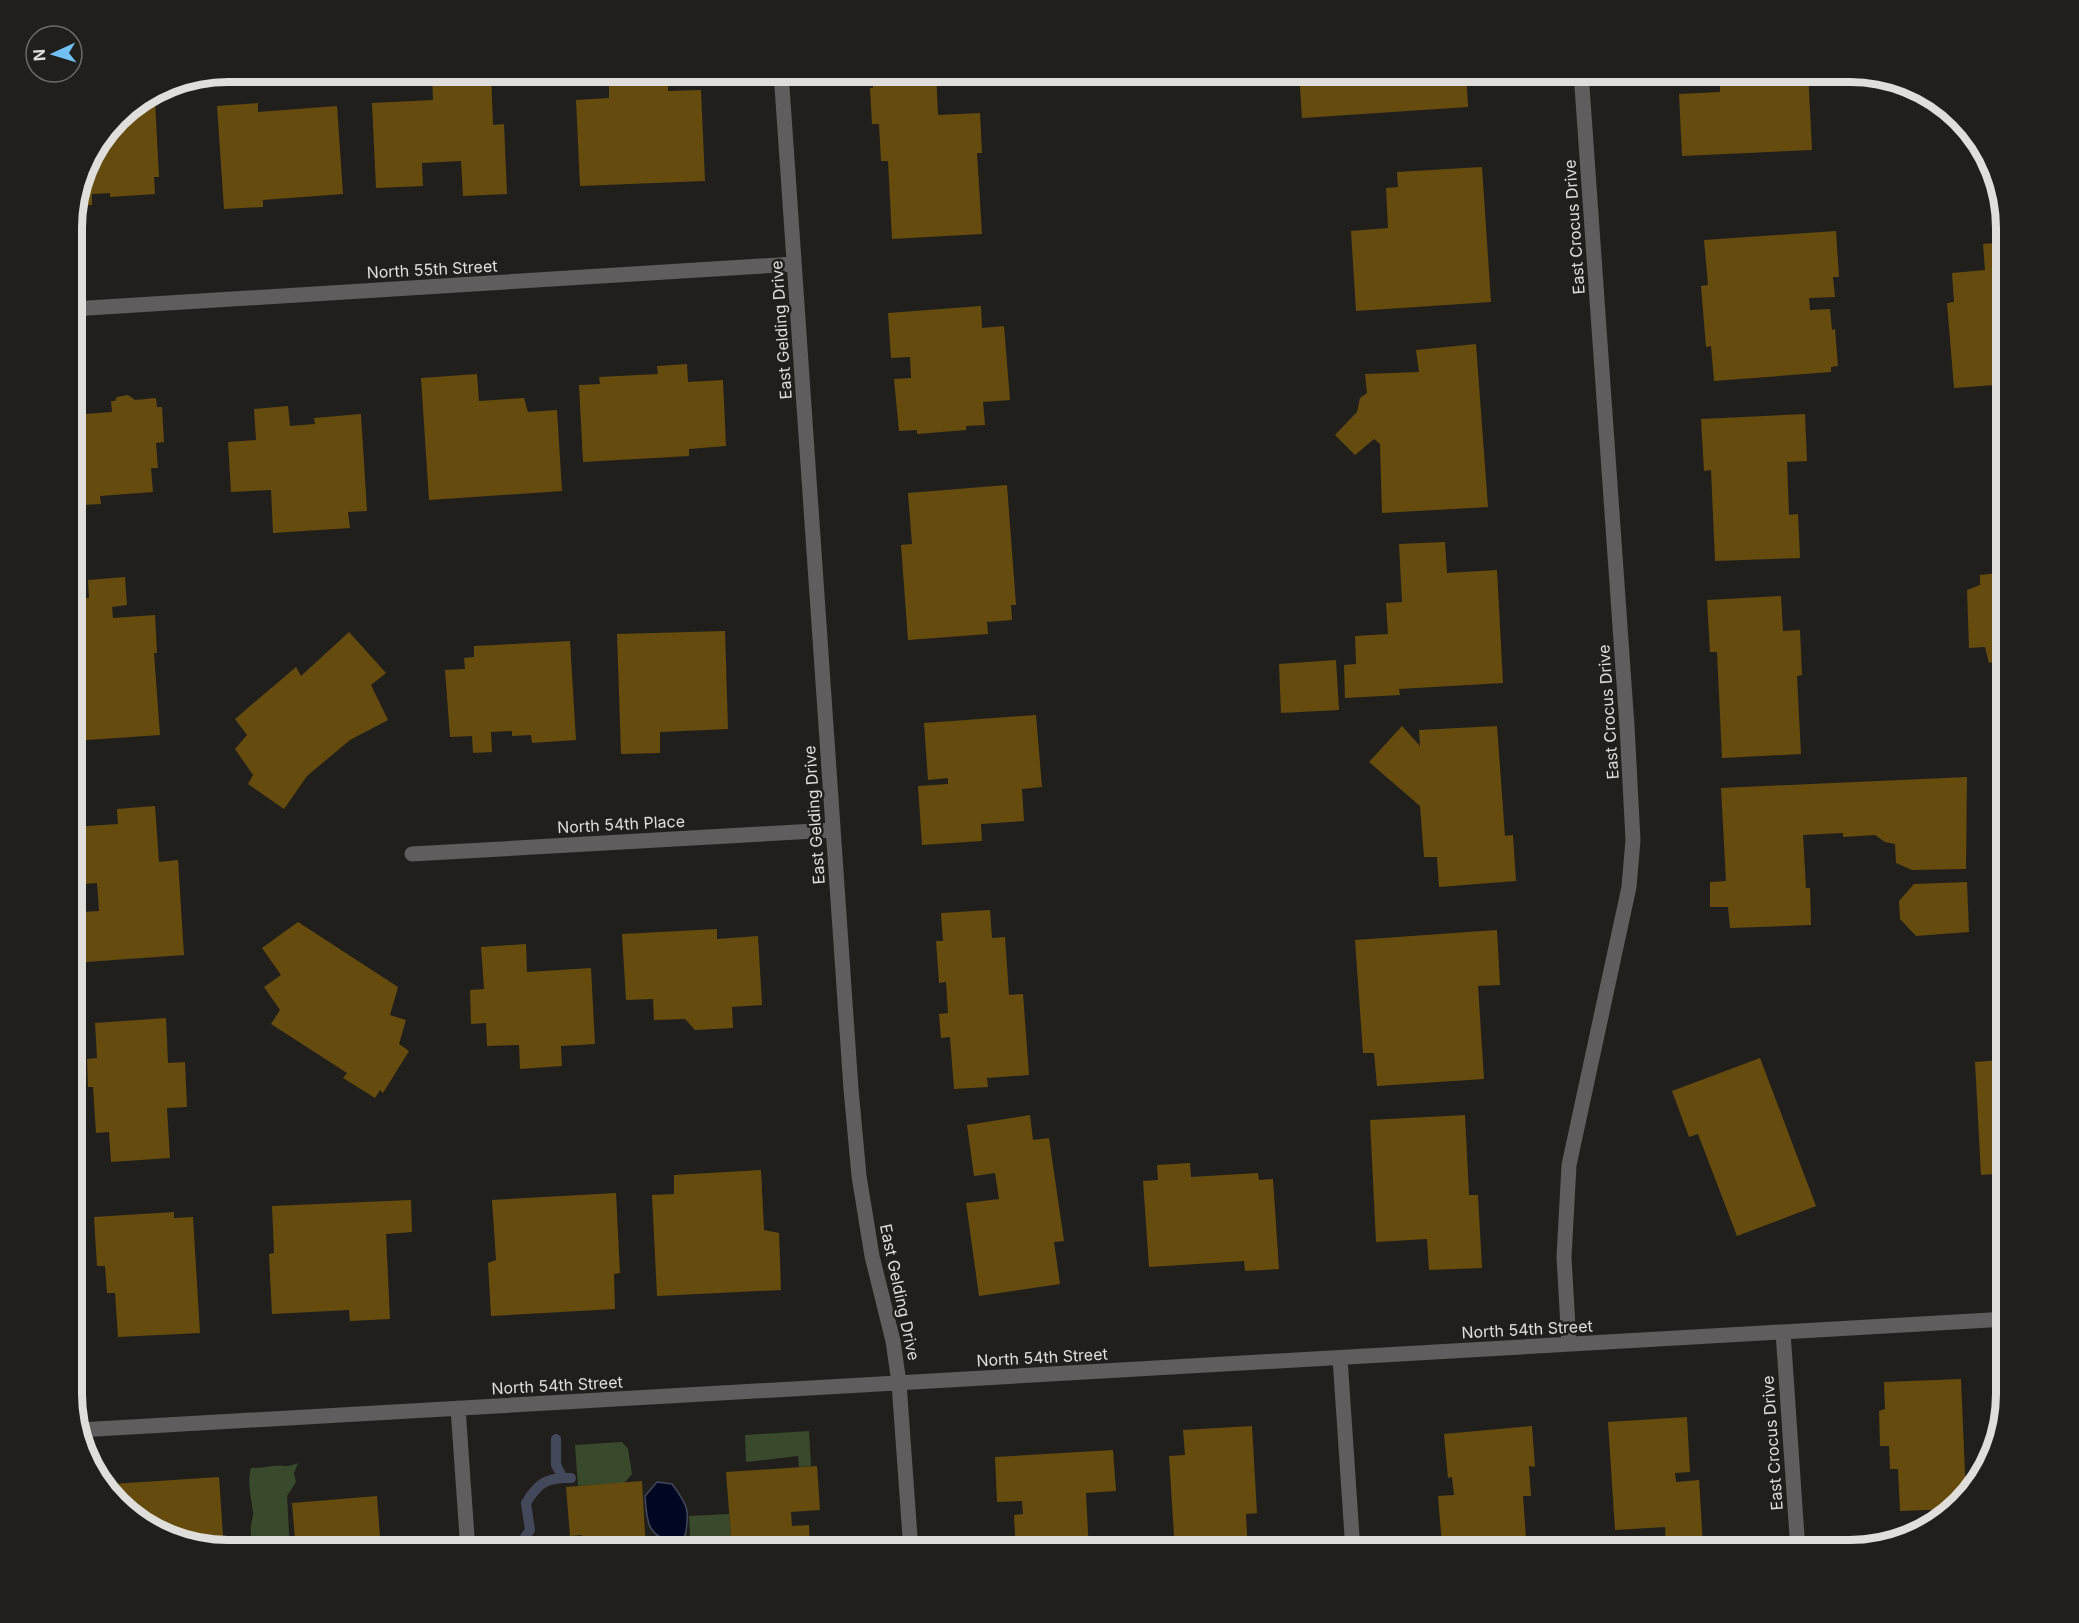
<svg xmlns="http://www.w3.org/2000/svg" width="2079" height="1623" viewBox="0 0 2079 1623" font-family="Inter,sans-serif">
  <rect width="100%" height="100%" fill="#211f1c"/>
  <path fill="#384a2b" d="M809,1431L811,1466L799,1467L798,1456L746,1462L745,1435Z
    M622,1442L628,1449L632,1474L624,1483L578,1486L575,1445Z
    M298,1463L294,1473L296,1482L287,1496L290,1551H253C252,1543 250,1534 251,1526C251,1521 254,1516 253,1511C251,1497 247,1482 251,1468C259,1468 265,1467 272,1466C284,1465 286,1468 298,1463Z
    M729,1514L732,1551H691L689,1516Z"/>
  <path fill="#000722" stroke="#43485a" stroke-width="1.5" d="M657,1482L672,1484C688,1505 690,1511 685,1536L673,1542C646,1535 647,1521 645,1496Z"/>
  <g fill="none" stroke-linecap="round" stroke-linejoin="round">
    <path stroke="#43485a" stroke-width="10" d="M556,1439V1465L563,1478
      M522,1551L523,1540L530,1530L526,1503C538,1483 547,1477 571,1478"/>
  </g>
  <path fill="#664b0f" d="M491,72L493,125L504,124L507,194L463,196L461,161L422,163L423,186L376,188L372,103L433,100L432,75Z
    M872,72H936L938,115L980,113L982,153H977L982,234L892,239L888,161H881L879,124H872L870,88H873Z
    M1299,72H1466L1468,107L1302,118Z
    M1680,72H1808L1812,150L1682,156L1679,94L1720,92V79L1680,82Z
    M668,84V91L701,90L705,181L580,186L576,100L609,98V86Z
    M155,101L159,177H154L155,194L110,197V193L92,194V205L76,206L88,159L125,111L140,102Z
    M258,103V112L337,106L343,194L263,200V207L224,209L217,106Z
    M1482,167L1491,302L1356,311L1351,231L1388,228L1386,188L1398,187L1397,172Z
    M1836,231L1839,277H1833L1835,297L1809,298L1810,310L1830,309L1832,330L1835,329L1838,366L1831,367V372L1714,381L1711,346L1706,347L1701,286L1708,285L1704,240Z
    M2007,242V355L1992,356L1994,385L1954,388L1947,303L1954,302L1952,273L1985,270L1983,244Z
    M981,306L982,328L1004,326L1010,400L983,402L985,425L966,426V430L917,434V430L899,431L894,379L911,378L910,357L891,358L888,313Z
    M1476,344L1488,507L1382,513L1380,444L1374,439L1355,455L1335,435L1357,412L1360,398L1367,393L1365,374L1419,372L1416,350Z
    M687,364L688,382L723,380L726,446L689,449V456L583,462L579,385L600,384L599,377L658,374L657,366Z
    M477,374L479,401L524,398L528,412L557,410L562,491L429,500L421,378Z
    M128,395L135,400L156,398L157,407H162L164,442L156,443L158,468H151L153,492L100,496L101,504L82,505V495L72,496V415L112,412L111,401H115L117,397Z
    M288,406L290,426L315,424L314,418L361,414L367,511L348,512L350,528L273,533L271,490L231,492L228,442L256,440L254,409Z
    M1805,414L1807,461L1787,462L1789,515L1798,514L1800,558L1715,561L1711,470L1704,471L1701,419Z
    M1007,485L1016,605H1011L1012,620L987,622L988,634L908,640L901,545L912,544L908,493Z
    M1445,542L1447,573L1497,570L1503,683L1399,689L1400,695L1345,698L1344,665L1356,664L1355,636L1388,634L1386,603L1402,602L1399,544Z
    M2007,572V674L1999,673L1998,661L1989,663L1985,647L1969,648L1967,590L1980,585V575Z
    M125,577L127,605L112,607L113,618L155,615L157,653H154L160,735L72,741V599L89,598L88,580Z
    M1781,596L1783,631L1800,630L1802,675L1797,676L1801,754L1722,758L1717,652H1710L1707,600Z
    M725,631L728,729L660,732V753L621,754L617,634Z
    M349,632L386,673L371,685L388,720L350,740L307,776L284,809L248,784L253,775L235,749L247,735L235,719L296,667L301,676Z
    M570,641L576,740L532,743L531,735L512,736V731L491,732L492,752L473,753L472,736L450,737L445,670L465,669L464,658L474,657V646Z
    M1336,660L1339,710L1281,713L1279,664Z
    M1036,715L1042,787L1022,789L1024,821L981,824L982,841L922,845L918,786L948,784V778L928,780L924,723Z
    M1402,726L1420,746L1419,730L1497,726L1505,836L1513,835L1516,881L1439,887L1437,857H1424L1420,806L1369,762Z
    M1967,777L1966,869L1912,870L1896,863L1895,844L1885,842L1875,835L1843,837V833L1803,835L1806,888H1810L1811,925L1730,928L1728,907H1710V882L1726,881L1721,788Z
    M155,806L159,862L178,860L184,955L86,962L83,912L99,911L97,883L72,885V827L118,824L117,809Z
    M2005,854H2007V870H2005Z
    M1967,882L1969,932L1916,936L1900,919L1899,901L1914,884Z
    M990,910L992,938L1005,937L1009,995L1023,994L1029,1075L987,1078L988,1087L954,1089L950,1037L941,1038L939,1014L948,1013L946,982L939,983L936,941H943L941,913Z
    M298,922L398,987L390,1015L406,1020L399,1044L409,1051L383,1093L380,1090L375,1098L343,1078L347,1073L271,1024L280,1010L264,987L281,975L262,948Z
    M717,929V939L758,936L762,1005L732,1007L733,1028L695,1030L685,1019L654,1020L653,999L626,1000L622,934Z
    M1497,930L1500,985L1478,986L1484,1079L1377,1086L1374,1053H1363L1355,940Z
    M526,944L527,972L591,968L595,1044L561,1046L562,1066L520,1069L519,1045L487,1046L486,1023L471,1024L470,990L484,989L481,947Z
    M166,1018L168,1063L185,1062L187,1107L167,1108L170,1158L111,1162L109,1132L96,1133L93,1087H88L87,1059L97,1058L95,1023Z
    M1760,1058L1816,1206L1737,1236L1698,1134L1689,1137L1672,1091Z
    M2001,1060L2002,1074H2007V1173L1981,1175L1975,1062Z
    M1030,1115L1033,1140L1049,1138L1064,1241L1054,1242L1060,1284L979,1296L966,1203L999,1199L995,1173L974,1176L967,1125Z
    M1465,1115L1469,1195H1478L1482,1268L1429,1270L1427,1239L1376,1242L1370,1120Z
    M1190,1163L1191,1177L1258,1173L1259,1180L1273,1179L1279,1269L1245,1271L1244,1261L1149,1267L1143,1181L1158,1180L1157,1165Z
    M761,1170L764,1230L779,1233L781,1290L657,1296L652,1195L674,1194V1175Z
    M616,1193L620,1273L614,1274L615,1309L491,1316L488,1263L496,1260L492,1200Z
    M411,1200L412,1232L386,1234L390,1319L350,1321L349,1310L272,1314L269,1254L274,1253L272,1206Z
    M174,1212V1218L193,1217L200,1333L118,1337L115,1293H107L105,1266H97L94,1217Z
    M1961,1379L1966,1497L1952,1509L1900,1511L1898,1469H1890L1889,1446H1880L1879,1411L1885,1409L1884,1382Z
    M1687,1417L1690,1472L1675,1473L1676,1482L1699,1480L1703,1544L1666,1547L1665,1527L1615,1530L1608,1422Z
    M1252,1426L1257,1513L1246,1514L1248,1551H1175L1169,1456L1185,1455L1183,1430Z
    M1532,1426L1535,1467L1529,1466L1531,1496H1523L1526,1538L1442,1545L1438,1496L1454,1495L1452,1477L1448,1478L1444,1434Z
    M1113,1450L1116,1491L1086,1493L1089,1551H1016L1014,1515L1023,1514L1022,1501L997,1502L995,1457Z
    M817,1466L820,1510L791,1512L792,1526L809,1525L810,1551H732L726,1472Z
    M219,1477L224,1550L178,1543L133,1518L113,1494L112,1484Z
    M642,1481L646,1551H583L582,1535L570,1536L566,1487Z
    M377,1496L381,1551H296L292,1503Z"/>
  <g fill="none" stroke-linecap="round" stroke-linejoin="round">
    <path stroke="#5f5d5d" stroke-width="15" d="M781,72L851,1089L859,1176L872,1256L893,1341L899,1383L911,1551
      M72,309L794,264
      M412,854L832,830
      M1783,1332L1798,1551
      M1569,1344L1564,1257L1569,1165L1629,887L1633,840L1627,726L1581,72
      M1340,1358L1353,1551
      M458,1408L468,1551
      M79,1430L2007,1319"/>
  </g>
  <g text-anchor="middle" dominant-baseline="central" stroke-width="5" stroke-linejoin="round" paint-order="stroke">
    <g font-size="16" fill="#dfdedb" stroke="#211f1c">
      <text transform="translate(1574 227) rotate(-94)">East Crocus Drive</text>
      <text transform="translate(432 269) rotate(-3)">North 55th Street</text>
      <text transform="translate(781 330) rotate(-94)">East Gelding Drive</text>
      <text transform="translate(1608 712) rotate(-94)">East Crocus Drive</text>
      <text transform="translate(814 815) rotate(-94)">East Gelding Drive</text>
      <text transform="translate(621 824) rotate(-3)">North 54th Place</text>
      <text transform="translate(900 1292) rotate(78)">East Gelding Drive</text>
      <text transform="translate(1527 1329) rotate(-3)">North 54th Street</text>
      <text transform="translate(1042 1357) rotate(-3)">North 54th Street</text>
      <text transform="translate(557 1385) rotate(-3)">North 54th Street</text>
      <text transform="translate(1772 1443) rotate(-94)">East Crocus Drive</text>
    </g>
  </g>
  <path d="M0 0H2079V1623H0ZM228 82H1850A146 146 0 0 1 1996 228V1394A146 146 0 0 1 1850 1540H228A146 146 0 0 1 82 1394V228A146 146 0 0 1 228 82Z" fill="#211f1c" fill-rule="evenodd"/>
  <path fill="none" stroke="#dfdedb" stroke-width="8" d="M228 82H1850A146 146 0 0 1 1996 228V1394A146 146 0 0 1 1850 1540H228A146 146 0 0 1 82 1394V228A146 146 0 0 1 228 82Z"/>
  <g transform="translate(54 54) rotate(266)"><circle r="28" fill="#211f1c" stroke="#6d6b68" stroke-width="1.5"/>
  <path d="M0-4.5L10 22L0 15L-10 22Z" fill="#71c1f4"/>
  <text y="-9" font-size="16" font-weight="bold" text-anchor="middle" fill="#dfdedb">N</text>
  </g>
</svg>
